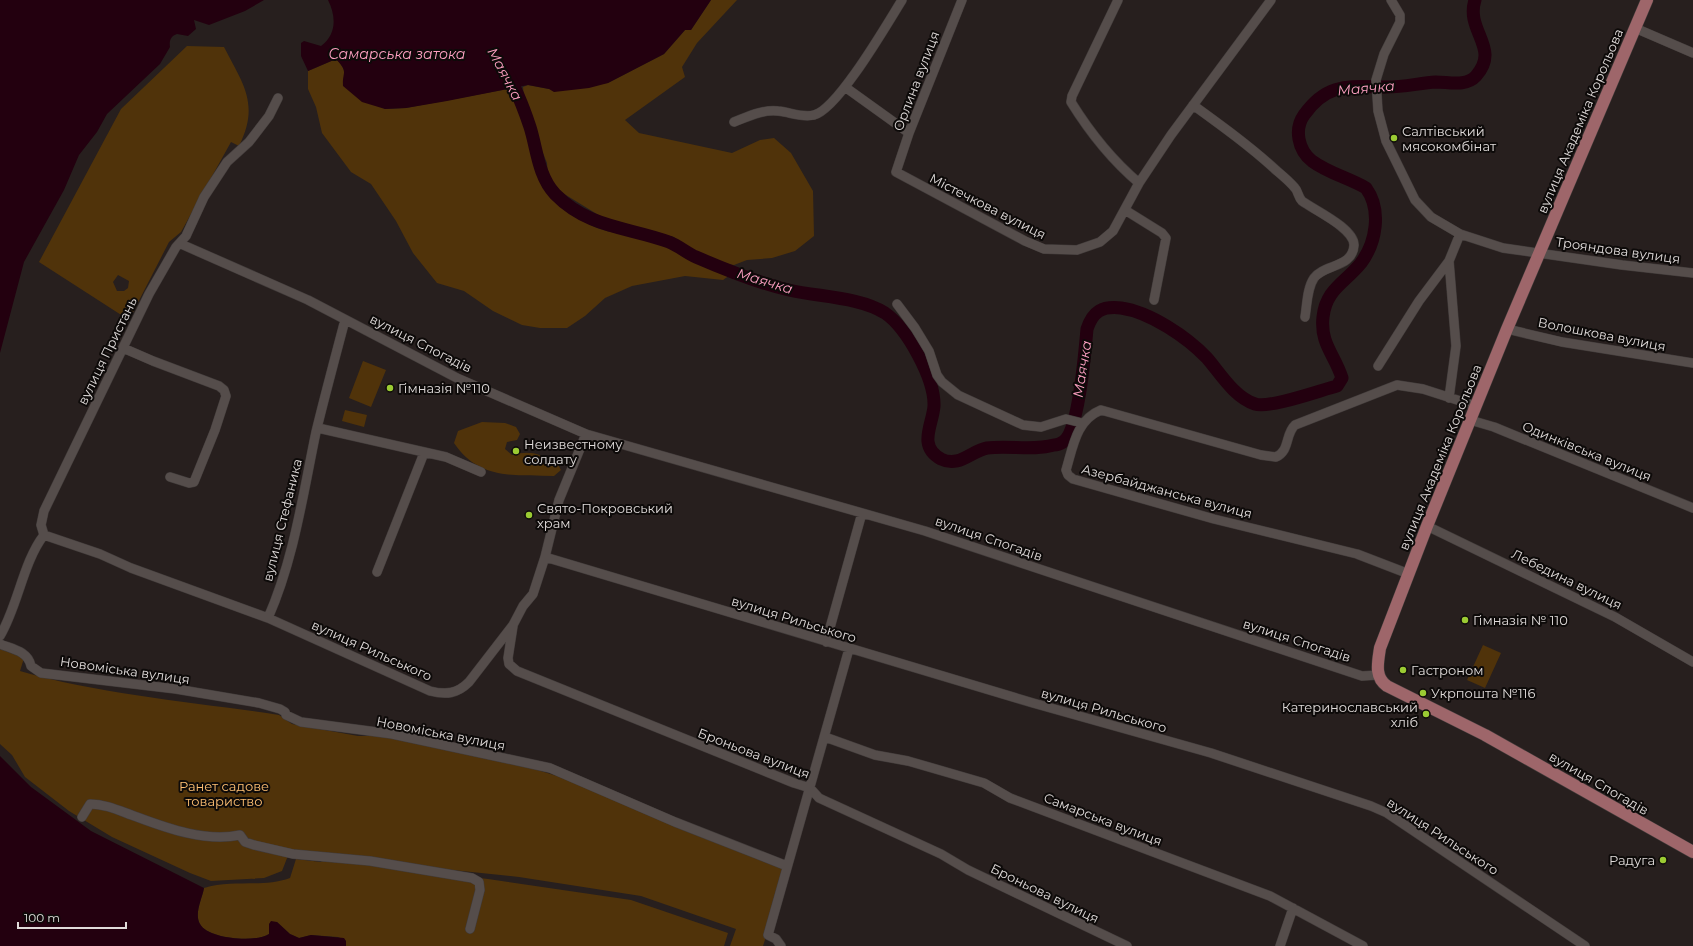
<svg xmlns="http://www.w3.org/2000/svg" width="1693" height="946" viewBox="0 0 1693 946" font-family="Montserrat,sans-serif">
  <rect width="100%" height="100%" fill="#271f1e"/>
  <path fill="#50330a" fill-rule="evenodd" d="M711,0H737L697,43L682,67L685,77L625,120L639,133L732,153L760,140L774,138L791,153L813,191L814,236L795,251L772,258L747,260L734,265L720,263L690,250L674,237L605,219L561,192L548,177L547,163L525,108L523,87L528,85L549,89L608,83L664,54L685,30H691Z
    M187,46L224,47C243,84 260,104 239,146L231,142L181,232L169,242L129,320L39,262L121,109ZM118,275L129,281L128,288L124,291H117L113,282Z
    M336,59C343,66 347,72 343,81L385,109L406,108L508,89C518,104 524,121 529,139C535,157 536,177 547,193C557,209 593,229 611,232C624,235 639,236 652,240C679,249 703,266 730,275L723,280L685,276L632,286L605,298L585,316L567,328H540L522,325L493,311L464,291L437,283L413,253L396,221L371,184L351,172L322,133L316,107L308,89V71Z
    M363,361L386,370L371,407L349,398Z
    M345,410L367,415L364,427L342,421Z
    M482,422L505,423L516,427L520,434L517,440L507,442L505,449L512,455C532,450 536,454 556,461L561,470L554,476C514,475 479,480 454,443L458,431Z
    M1483,645L1501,653L1485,688L1467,680Z
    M0,649L24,658L20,671C102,695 195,702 279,715L292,724L358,736H387L518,764L557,776L787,871L763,946H730L736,929L641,896L519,877L289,853L282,871L264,878L211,881L190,873L112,837L69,811L25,777L12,755L0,744Z
    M296,859L321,862L323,859L488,879L631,900L728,933L724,946H346V941L338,937L311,935L299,938L290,934L277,922L269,924V934C256,943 208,939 200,924C194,914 202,899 204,888C232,879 263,888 290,878Z"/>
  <path fill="#23000f" d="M0,0H264L245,11L209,25L194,20L196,29L188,36L177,34C171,36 169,40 170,47L160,64L107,114L97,132L79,155L64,190L24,262L0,353Z
    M328,0H711L691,30H685L664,54L608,83L589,88L554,92L549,89L528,85L447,101L406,108L385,109L362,102L343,86C342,71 349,73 336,59L308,71L301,56V43L304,41L321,46C337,34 336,16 328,0Z
    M0,756L31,787L91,831L204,888C202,899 194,914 200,924C208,939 256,943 269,934V924L271,921L277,922L290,934L299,938L311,935L344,938L346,941V946H0Z"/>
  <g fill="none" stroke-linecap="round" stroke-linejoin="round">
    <path stroke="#23000f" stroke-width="13" d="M507,74C517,90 524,109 530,127C537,149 538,176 555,194C588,228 628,227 669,242C679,246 687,253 696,257C726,270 758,283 789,290C819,297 860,297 885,313C907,328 935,379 934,406C933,424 917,446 941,459C959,468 971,451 987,448C1009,445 1033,451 1054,445C1057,445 1060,444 1063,442C1079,431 1085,350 1087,329C1093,311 1102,306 1121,308C1150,312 1187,337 1207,358C1220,373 1234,397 1255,404C1269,409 1321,390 1337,386L1342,378C1335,355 1320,344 1323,317C1326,289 1345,283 1361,263C1376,243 1382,210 1366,188C1349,178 1328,173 1312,161C1298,150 1294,129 1304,115C1328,81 1351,87 1387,87C1404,87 1420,83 1436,82C1449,82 1466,87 1476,76C1501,48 1465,31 1475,0"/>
    <defs>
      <path id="minor" d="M962,0L909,133L896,172L1025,241L1044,249L1077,250L1100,242L1113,231L1139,183L1171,135L1271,0
        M1118,0L1072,96L1071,102C1089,131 1113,161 1139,183
        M1391,0L1400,15V22L1384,54L1376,80L1378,111L1386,141L1415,200L1431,217L1460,234L1503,248L1622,265L1693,273
        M1635,28L1693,53
        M845,87L909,133
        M1193,105C1222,126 1251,147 1277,171C1283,176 1290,182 1295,188C1298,191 1298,197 1302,201C1314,210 1354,228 1354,245C1353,268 1324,264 1314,278C1307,288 1307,305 1305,317
        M734,122C747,117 763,109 778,111C790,112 801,118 814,115C838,109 887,24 902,0
        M1125,210L1162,233L1166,238L1154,300
        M181,244L308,300L457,378L586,434L925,531L1362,676L1378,675
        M897,304L915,328L929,351L937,375L942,382L958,395L1023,425L1041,427L1066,419L1082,423
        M1507,329L1562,342L1693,363
        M123,348L153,361L219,386L224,390L226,396L215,430L194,482L189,483L170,477
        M1378,366L1419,301L1449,261
        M1449,398L1456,346L1449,261L1460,234
        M1470,420L1494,427L1693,508
        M318,428L446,457L481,472
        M1427,526L1615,617L1693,662
        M44,535L100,554L131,568L268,618L430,691C446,695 457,694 469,682L513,625L523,606L533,594L545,557L559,500L586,434
        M545,557L1033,703L1211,753L1371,806L1387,813L1585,946
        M377,572L424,453
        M1409,574L1357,554L1214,519L1073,479L1068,475L1066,470C1073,447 1076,420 1101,410L1261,455L1276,457C1290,451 1285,434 1295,425L1397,385L1423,389L1476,406
        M268,618C294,559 303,494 316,432C325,395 335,358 345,320
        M513,626L508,658L509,664L517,671L794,783L810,788L819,798L941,854L968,870L1127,946
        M0,636C18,606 23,562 44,535L41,525L44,511L149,294L176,247L186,236L204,197L227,162L249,142L269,116L278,98
        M826,642L862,513
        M0,644C12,649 28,651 31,666L41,673L176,689L259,703L280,709L285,712L286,715L301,722L392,734L550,768L675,822L787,866
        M825,737L875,755L908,761L984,783L1010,798L1270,896L1363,946
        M82,817L90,804C107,804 122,812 137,817C169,829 206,842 240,835L245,842L254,845L293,854L370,861L472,878L479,882L480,890L470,929
        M781,946L776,939L768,935L849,649
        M1280,946L1293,908"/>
      <path id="major" d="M1647,0L1507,329L1427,526L1380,648C1378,662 1374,677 1387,686L1485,735L1693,852"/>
    </defs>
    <use href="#minor" stroke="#413b3a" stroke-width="10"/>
    <use href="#major" stroke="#413b3a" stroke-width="13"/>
    <use href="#minor" stroke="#554d4b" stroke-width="9"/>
    <use href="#major" stroke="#9e666a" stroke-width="12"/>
  </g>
  <g fill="#9bcb33" stroke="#0d0a09" stroke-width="1.5">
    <circle cx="1394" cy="138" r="4"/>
    <circle cx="390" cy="388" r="4"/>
    <circle cx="516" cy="451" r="4"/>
    <circle cx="529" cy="515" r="4"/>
    <circle cx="1465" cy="620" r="4"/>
    <circle cx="1403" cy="670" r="4"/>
    <circle cx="1423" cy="693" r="4"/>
    <circle cx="1426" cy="714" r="4"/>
    <circle cx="1663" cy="860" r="4"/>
  </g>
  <g text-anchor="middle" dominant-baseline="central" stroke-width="4" stroke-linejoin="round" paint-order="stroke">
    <g font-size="13" fill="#e0dbda" stroke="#0d0a09">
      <text transform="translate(916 81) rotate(-69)">Орлина вулиця</text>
      <text transform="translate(1580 121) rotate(-67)">вулиця Академіка Корольова</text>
      <text transform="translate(988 206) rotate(27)">Містечкова вулиця</text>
      <text transform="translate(1618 250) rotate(8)">Трояндова вулиця</text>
      <text transform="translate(1602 334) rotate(11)">Волошкова вулиця</text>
      <text transform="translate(421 343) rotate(27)">вулиця Спогадів</text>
      <text transform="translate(107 351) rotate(-64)">вулиця Пристань</text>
      <text transform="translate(1587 451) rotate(22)">Одинківська вулиця</text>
      <text transform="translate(1440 457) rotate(-68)">вулиця Академіка Корольова</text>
      <text transform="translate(1167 491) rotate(15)">Азербайджанська вулиця</text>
      <text transform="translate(282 520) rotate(-76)">вулиця Стефаника</text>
      <text transform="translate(989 538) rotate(19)">вулиця Спогадів</text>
      <text transform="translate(1567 579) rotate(26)">Лебедина вулиця</text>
      <text transform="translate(794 619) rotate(17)">вулиця Рильського</text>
      <text transform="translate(1297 640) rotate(18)">вулиця Спогадів</text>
      <text transform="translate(372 650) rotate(24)">вулиця Рильського</text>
      <text transform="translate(125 670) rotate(8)">Новоміська вулиця</text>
      <text transform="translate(1104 710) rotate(16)">вулиця Рильського</text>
      <text transform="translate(441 733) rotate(11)">Новоміська вулиця</text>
      <text transform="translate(754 753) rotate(21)">Броньова вулиця</text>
      <text transform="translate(1599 783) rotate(30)">вулиця Спогадів</text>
      <text transform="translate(1103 819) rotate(21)">Самарська вулиця</text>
      <text transform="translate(1443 836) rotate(33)">вулиця Рильського</text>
      <text transform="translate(1045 893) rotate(26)">Броньова вулиця</text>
    </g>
    <g font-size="13" fill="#e0dbda" stroke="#0d0a09" text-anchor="start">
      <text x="1402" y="131">Салтівський<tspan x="1402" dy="15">мясокомбінат</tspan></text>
      <text x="398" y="388">Гімназія №110</text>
      <text x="524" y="444">Неизвестному<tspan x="524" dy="15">солдату</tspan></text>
      <text x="537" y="508">Свято-Покровський<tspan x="537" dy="15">храм</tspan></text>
      <text x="1473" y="620">Гімназія № 110</text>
      <text x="1411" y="670">Гастроном</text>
      <text x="1431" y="693">Укрпошта №116</text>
      <text x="1418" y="707" text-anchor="end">Катеринославський<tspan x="1418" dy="15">хліб</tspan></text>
      <text x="1655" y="860" text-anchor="end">Радуга</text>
    </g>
    <g font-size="13" fill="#ffc073" stroke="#0d0a09">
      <text x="224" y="786">Ранет садове<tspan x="224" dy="15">товариство</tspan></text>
    </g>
    <g font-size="14" font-style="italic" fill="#fea0c2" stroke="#0d0a09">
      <text x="397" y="54">Самарська затока</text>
      <text transform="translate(505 74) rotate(62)">Маячка</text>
      <text transform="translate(1366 88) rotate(-5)">Маячка</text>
      <text transform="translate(765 281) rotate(17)">Маячка</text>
      <text transform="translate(1082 369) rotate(-81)">Маячка</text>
    </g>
  </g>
  <path d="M18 922v6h108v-6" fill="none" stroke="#e0dbda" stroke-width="2"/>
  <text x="24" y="922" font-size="12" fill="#e0dbda" stroke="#0d0a09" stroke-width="3" paint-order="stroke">100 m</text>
</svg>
